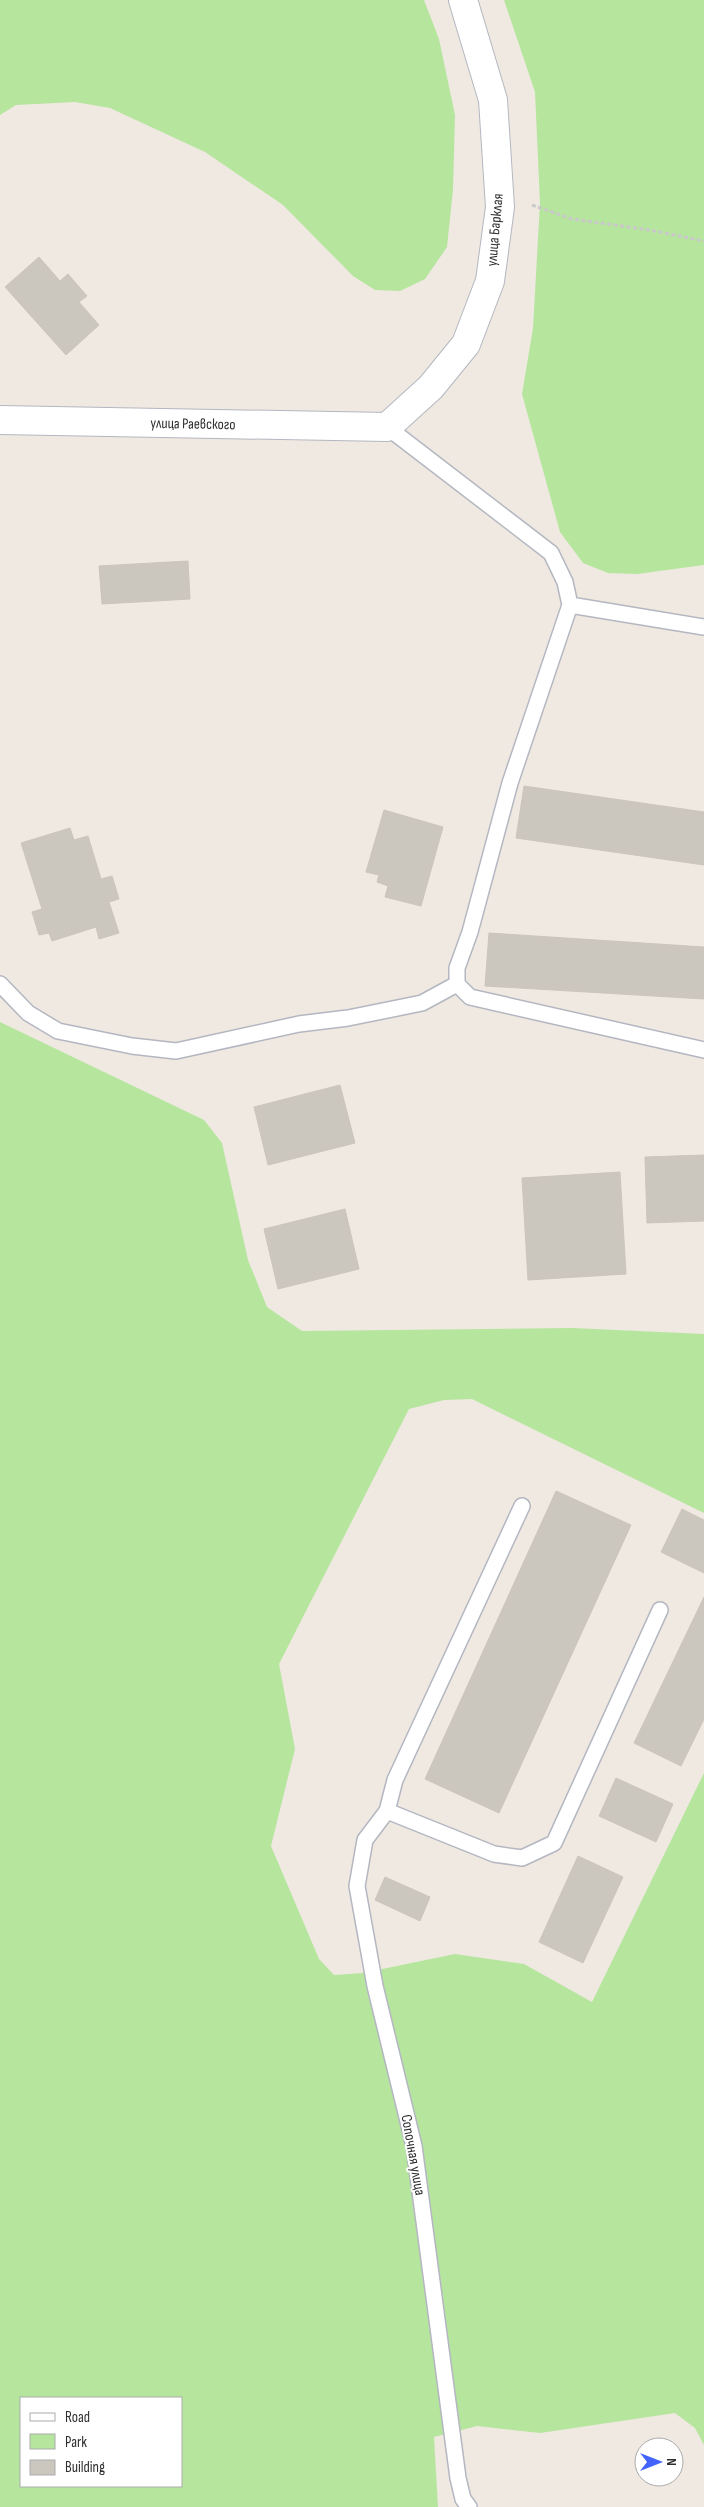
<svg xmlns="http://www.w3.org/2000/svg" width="704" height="2507" viewBox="0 0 704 2507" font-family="'Sofia Sans Condensed',sans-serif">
  <rect width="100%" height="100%" fill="#efe9e1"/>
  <path fill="#b6e59e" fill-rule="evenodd" d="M0,0H424L439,39L455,115L453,189L447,247L425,279L400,291L375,290L353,276L283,205L205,152L110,108L75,102L16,105L0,115Z
    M504,0H704V565L637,574L608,573L583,563L560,532L522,394L533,328L540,203L535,92Z
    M0,1022L204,1120L222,1143L248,1260L267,1307L302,1331L572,1328L704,1334V1513L472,1399L444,1400L409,1409L279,1664L295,1749L271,1846L319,1959L334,1975L363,1973L455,1954L524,1964L592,2002L704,1773V2445L695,2428L675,2413L540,2433L477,2426L434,2437L438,2507H0ZM21,2398H181V2486H21Z"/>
  <path fill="#cbc7bf" stroke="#cbc5ba" d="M39,257L60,281L68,274L87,296L79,302L99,325L66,355L5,287Z
    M188,561L190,599L102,604L99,566Z
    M524,786L704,812V865L516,838Z
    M384,810L443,827L421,906L385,897L388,886L377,882L379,875L366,872Z
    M70,828L74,840L88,836L101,879L112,876L119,899L109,902L119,933L99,939L96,927L52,941L49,933L39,935L32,912L42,909L21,843Z
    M489,933L704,947V999L485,986Z
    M340,1085L355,1143L268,1165L254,1107Z
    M704,1155V1221L647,1223L645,1157Z
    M620,1172L626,1274L528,1280L522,1178Z
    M345,1209L359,1269L278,1289L264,1229Z
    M556,1491L631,1525L499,1813L425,1779Z
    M682,1509L704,1520V1573L661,1552Z
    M704,1597V1719L681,1766L634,1743Z
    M616,1778L673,1804L656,1842L599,1816Z
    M578,1856L623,1877L583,1963L539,1942Z
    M385,1877L430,1897L420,1921L375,1900Z"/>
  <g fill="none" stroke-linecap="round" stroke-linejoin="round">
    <defs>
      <path id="lane" d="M387,427L551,553L565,582L570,605L510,783L470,932L457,968V984L470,997L704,1050
        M570,605L704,627
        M0,984L28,1013L58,1031L132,1046L176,1051L299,1024L348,1018L422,1003L457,984
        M522,1506L395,1780L387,1811L494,1854L522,1858L554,1843L660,1610
        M387,1811L365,1840L357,1886L375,1986L414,2146L458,2478L463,2499L469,2507"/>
      <path id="street" d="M0,420L387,427L431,387L466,344L490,281L500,207L493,100L463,0"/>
    </defs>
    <use href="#lane" stroke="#b4b7c1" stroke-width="18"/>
    <use href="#street" stroke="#b4b7c1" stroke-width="30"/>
    <path stroke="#c9c9c9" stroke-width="3" stroke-dasharray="4 2.5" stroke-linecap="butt" d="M532,205L572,219L650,230L704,241"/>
    <use href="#lane" stroke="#fff" stroke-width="15"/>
    <use href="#street" stroke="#fff" stroke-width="28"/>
  </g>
  <g text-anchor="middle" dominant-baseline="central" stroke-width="4" stroke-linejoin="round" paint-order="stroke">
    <g font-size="15" fill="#2e2e2e" stroke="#fff">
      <text transform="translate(495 230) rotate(-85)">улица Барклая</text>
      <text transform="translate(193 424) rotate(1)">улица Раевского</text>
      <text transform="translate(413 2155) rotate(80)">Сопочная улица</text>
    </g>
  </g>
  <rect x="20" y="2397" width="162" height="90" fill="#ffffff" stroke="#ababab"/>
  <rect x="30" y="2413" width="25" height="8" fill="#ffffff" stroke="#ababab"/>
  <text x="65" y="2422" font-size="15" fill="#2e2e2e">Road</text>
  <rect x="30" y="2434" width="25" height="15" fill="#b6e59e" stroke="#ababab"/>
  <text x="65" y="2447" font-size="15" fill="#2e2e2e">Park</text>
  <rect x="30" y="2460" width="25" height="15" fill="#cbc7bf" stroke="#ababab"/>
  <text x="65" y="2472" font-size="15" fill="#2e2e2e">Building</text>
  <g transform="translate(659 2462) rotate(90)"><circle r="24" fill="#ffffff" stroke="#ababab"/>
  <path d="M0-4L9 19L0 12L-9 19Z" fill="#4264fb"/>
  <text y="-8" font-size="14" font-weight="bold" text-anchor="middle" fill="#2e2e2e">N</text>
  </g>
</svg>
